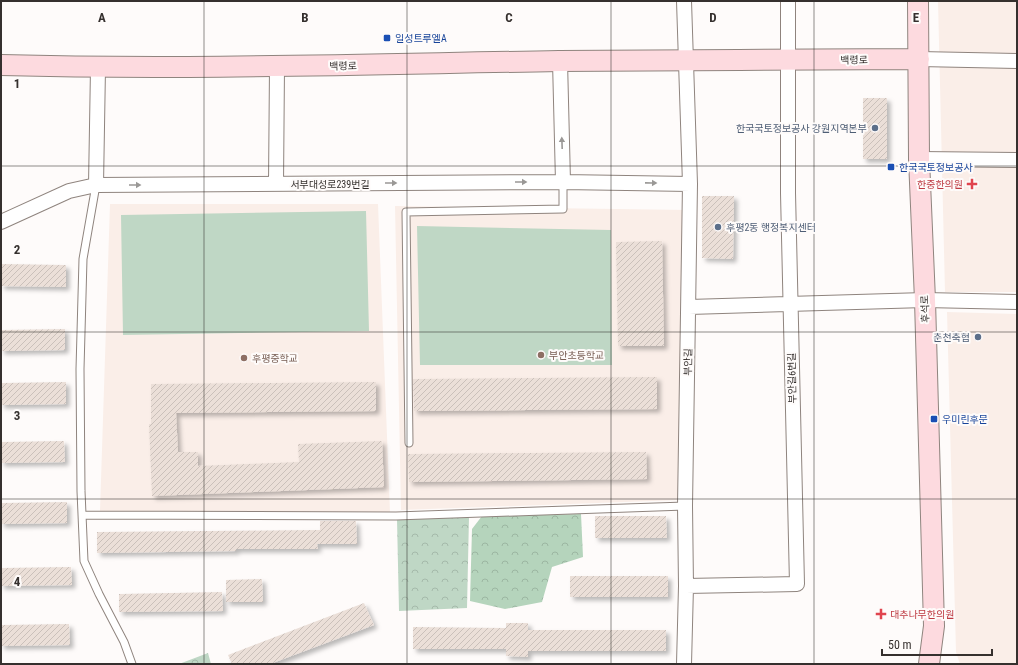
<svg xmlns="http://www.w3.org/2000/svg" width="1018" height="665" viewBox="0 0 1018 665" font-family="'Roboto Condensed','Noto Sans KR',sans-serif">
  <defs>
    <pattern id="forest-crowns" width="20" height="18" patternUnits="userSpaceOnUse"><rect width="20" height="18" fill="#b5d4bc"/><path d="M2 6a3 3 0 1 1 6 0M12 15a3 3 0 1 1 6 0" fill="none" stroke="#9cb6a2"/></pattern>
    <pattern id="park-crowns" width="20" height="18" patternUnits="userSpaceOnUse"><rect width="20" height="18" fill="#bfd7c5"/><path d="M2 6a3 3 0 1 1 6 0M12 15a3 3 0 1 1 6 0" fill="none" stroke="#a5b9aa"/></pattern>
    <pattern id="building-hatch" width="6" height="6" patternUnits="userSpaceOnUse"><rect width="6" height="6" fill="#ebdfd8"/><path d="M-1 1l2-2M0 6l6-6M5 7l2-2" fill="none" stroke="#cac0ba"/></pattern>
    <filter id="shadow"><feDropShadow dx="3.5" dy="3.5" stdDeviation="2" flood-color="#0004"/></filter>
  </defs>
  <rect width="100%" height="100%" fill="#fefbfa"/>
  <path fill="#faeee8" d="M938,1H1017V292H945Z
    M110,204H378L390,513L100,511Z
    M395,206L689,210L680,500L401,510Z
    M947,312L1017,314V664H960L956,652Z"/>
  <path fill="url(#forest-crowns)" d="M581,514L583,557L552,567L542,602L505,609L470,601L472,529L482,516Z"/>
  <path fill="url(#park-crowns)" d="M469,517L467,608L399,611L397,519Z
    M208,653L211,664H179Z"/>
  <path fill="#bfd7c5" d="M366,211L369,331L123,335L121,215Z
    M417,226L611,230L612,365H420Z"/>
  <path fill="url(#building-hatch)" filter="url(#shadow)" d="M863,98H887V159H863Z
    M702,196H734L733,259L702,258Z
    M662,241L664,346H618L616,242Z
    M1,264L66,265V287L1,286Z
    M65,329V350L1,351V330Z
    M657,377V409L414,411L413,379Z
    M66,382V404L1,405V383Z
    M376,382V411L176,413L178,452H198V466L299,462L298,444L382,441L384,487L152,496L149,424H151V384Z
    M64,441L65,462L1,463V442Z
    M646,452L647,479L409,482L408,454Z
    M67,502V523L1,524V503Z
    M595,516H666L667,538H595Z
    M320,521H356L357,544H317L318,549H236V551L97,553V532L320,530Z
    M71,567L72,585L1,586V568Z
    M570,576H668V597H570Z
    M262,579L263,602H226V580Z
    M222,592L223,611L119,612V594Z
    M364,603L374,625L270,664H232L228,655Z
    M506,623H528V630H666V651H528V657L506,656V649H413V627L506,628Z
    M69,624L70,645L1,646V625Z"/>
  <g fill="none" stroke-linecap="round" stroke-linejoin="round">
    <defs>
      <path id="lane" d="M96,185L83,259L80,369L81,491L84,561L99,594L124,642L132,664
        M409,443L406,212L563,209V182
        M83,515L396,516L685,506"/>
      <path id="street" d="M684,1L690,184L685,506L686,586L684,664
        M919,59L1017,61
        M560,61L563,182
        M919,159L1017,160
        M276,184L277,67
        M96,185L98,68
        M1,222L69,191L96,185L563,182L690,184
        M689,307L925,300L1017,302
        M686,586L797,584L788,193V1"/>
      <path id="secondary" d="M918,1L919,159L925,300L934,626L929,664
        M1,65C187,70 373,64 559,61C679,60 799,60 919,59"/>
    </defs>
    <use href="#lane" stroke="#8f847e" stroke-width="9"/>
    <use href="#street" stroke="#8f847e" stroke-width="16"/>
    <use href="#secondary" stroke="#8f847e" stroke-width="22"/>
    <use href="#lane" stroke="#fff" stroke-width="7"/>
    <use href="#street" stroke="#fff" stroke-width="14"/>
    <use href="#secondary" stroke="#fddadf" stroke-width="20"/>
  </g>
  <defs><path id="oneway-solid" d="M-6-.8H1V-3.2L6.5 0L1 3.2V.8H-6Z"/></defs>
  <g fill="#9a9896">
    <use href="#oneway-solid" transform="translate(562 143) rotate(-92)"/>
    <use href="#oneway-solid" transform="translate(521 182)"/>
    <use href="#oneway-solid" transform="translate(391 183)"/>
    <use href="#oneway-solid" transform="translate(651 183) rotate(1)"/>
    <use href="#oneway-solid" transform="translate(135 185)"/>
  </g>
  <path fill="none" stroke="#35302e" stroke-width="1" stroke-opacity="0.55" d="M204,1V664M407,1V664M611,1V664M814,1V664M1,166H1017M1,332H1017M1,499H1017"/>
  <g fill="#1a4fb4" stroke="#fefbfa" stroke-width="1.5">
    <rect x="383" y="34" width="8" height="8" rx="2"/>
    <rect x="887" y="163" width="8" height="8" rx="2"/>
    <rect x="930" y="415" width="8" height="8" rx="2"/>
  </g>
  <g fill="#5c6f8a" stroke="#fefbfa" stroke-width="1.5">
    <circle cx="875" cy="128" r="4"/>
    <circle cx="718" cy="227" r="4"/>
    <circle cx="978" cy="337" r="4"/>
  </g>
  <g fill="#e0444e" stroke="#fefbfa" stroke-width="1.5">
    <path d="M970 178h4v4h4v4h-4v4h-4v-4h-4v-4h4z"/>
    <path d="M879 608h4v4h4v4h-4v4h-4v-4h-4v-4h4z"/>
  </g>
  <g fill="#8d6e63" stroke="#fefbfa" stroke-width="1.5">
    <circle cx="541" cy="355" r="4"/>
    <circle cx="244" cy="358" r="4"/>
  </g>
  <g text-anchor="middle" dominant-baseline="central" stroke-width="4" stroke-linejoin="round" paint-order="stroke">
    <g font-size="10" fill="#164399" stroke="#fefbfa" text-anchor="start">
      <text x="395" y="38">일성트루엘A</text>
      <text x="899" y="167">한국국토정보공사</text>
      <text x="942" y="419">우미린후문</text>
    </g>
    <g font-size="10" fill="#35302e" stroke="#fefbfa">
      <text transform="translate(854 60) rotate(-1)">백령로</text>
      <text transform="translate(343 66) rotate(-1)">백령로</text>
      <text x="330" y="184">서부대성로239번길</text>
      <text transform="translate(925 309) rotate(-92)">후석로</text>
      <text transform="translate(688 362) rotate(-89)">부안길</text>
      <text transform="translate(792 378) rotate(-91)">부안길6번길</text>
    </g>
    <g font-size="10" fill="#4e5e75" stroke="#fefbfa" text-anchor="end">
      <text x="867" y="128">한국국토정보공사 강원지역본부</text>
      <text x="726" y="227" text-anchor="start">후평2동 행정복지센터</text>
      <text x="970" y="337">춘천축협</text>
    </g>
    <g font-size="10" fill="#be3a42" stroke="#fefbfa" text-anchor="end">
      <text x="963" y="184">한중한의원</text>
      <text x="890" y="614" text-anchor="start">대추나무한의원</text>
    </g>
    <g font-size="10" fill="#785e54" stroke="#fefbfa" text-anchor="start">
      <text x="549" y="355">부안초등학교</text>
      <text x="252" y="358">후평중학교</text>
    </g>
  </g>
  <g font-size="13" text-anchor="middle" font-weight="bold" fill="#35302e" stroke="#fefbfa" stroke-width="4" stroke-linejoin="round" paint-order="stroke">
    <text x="102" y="22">A</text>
    <text x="305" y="22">B</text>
    <text x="509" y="22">C</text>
    <text x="713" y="22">D</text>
    <text x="916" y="22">E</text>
    <text x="17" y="88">1</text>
    <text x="17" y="254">2</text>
    <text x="17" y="420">3</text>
    <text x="17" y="586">4</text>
  </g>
  <rect width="1018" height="665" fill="none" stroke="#35302e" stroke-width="4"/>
  <path d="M882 649v6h110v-6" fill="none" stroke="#35302e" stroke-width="2"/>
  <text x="888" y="649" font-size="12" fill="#35302e" stroke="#fefbfa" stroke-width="3" paint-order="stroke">50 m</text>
</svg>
